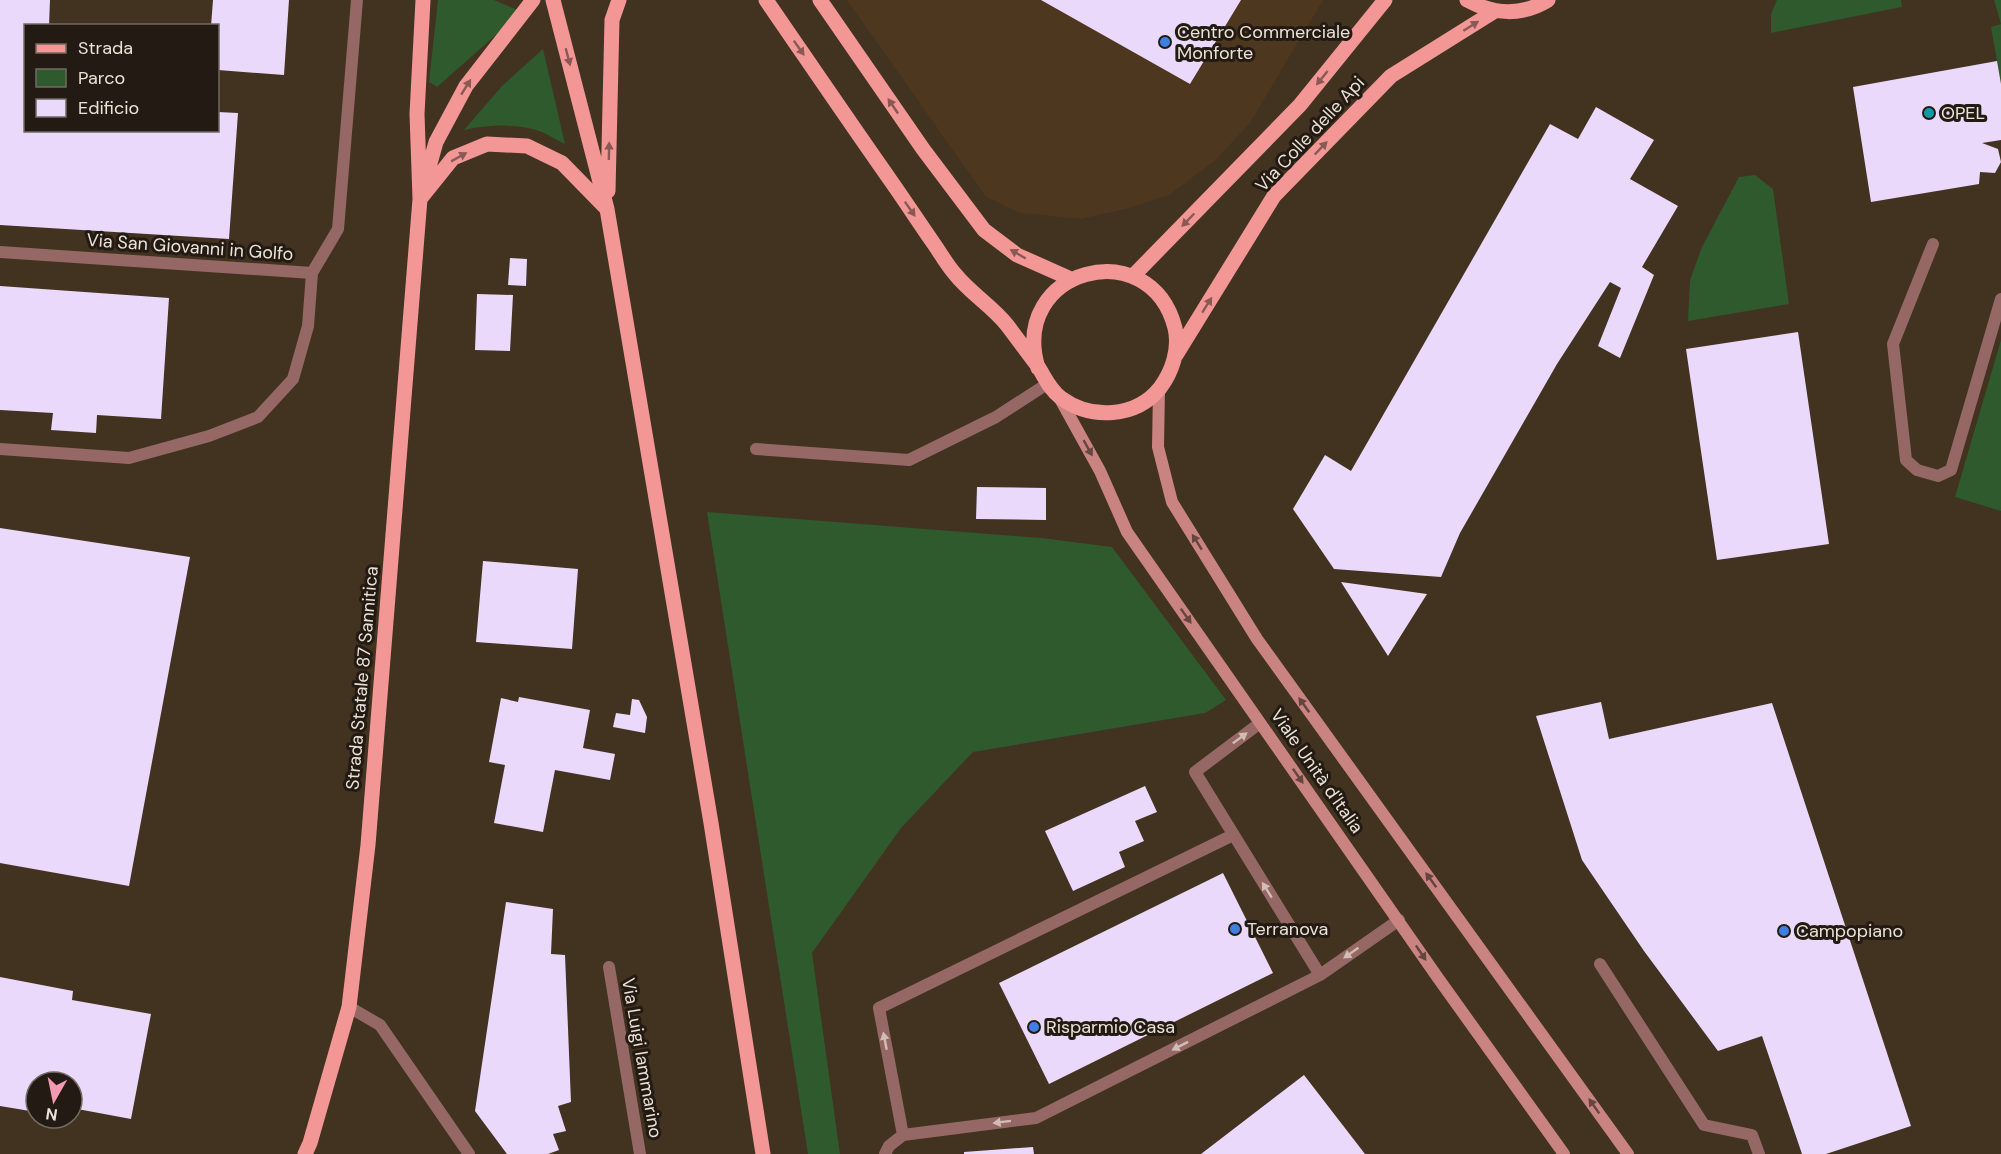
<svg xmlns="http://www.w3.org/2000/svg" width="2001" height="1154" viewBox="0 0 2001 1154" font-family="'DM Sans',sans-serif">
  <rect width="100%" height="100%" fill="#423220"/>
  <path fill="#4d371f" d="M847,0H1323L1250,123L1216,160L1169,195L1130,208L1081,219L1020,213L986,197Z"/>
  <path fill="#2f5a2d" d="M438,0H494L522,12L437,87L429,82Z
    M1777,0H1901L1902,7L1771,33V14Z
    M1994,0H2001V84L1991,27L2001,24Z
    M543,49L565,144C556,140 548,134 539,131C515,123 488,125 464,130L502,86Z
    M1755,175L1773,189L1789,304L1688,321L1690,280L1702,247L1739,177Z
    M2001,340V511L1955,497Z
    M707,512L1041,538L1112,547L1226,700L1205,713L973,752L901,828L812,953L840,1154H808Z"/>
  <path fill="#ebd9fc" d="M0,0H50L49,26H26V130H218V112L238,113L229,239L0,225Z
    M213,0H289L284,75L218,70V26H211Z
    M1041,0H1241L1190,84Z
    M1997,61L2001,84V140L1982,143L1998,149L2001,162L1995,173L1980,172L1979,184L1871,202L1853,87Z
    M1596,107L1654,140L1630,179L1678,206L1642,267L1654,275L1620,358L1598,346L1621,288L1610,282L1557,364L1460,533L1441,577L1334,569L1293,509L1325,455L1351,471L1550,124L1578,139Z
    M510,258L527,259L526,286L508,285Z
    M0,286L169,298L161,419L97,415L96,433L51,430L53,413L0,410Z
    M477,294L513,295L510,351L475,350Z
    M1798,332L1829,544L1717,560L1686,349Z
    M977,487L1046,488V520L976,519Z
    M0,528L190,557L129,886L0,863Z
    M483,561L578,569L572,649L476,642Z
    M1341,582L1427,594L1388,656Z
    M519,697L590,710L583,748L615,754L610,780L555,770L543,832L494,823L505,765L489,762L501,698L518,702Z
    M632,699L639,700L647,717L645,733L613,727L616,713L630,715Z
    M1601,702L1609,739L1772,703L1911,1126L1826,1154H1802L1762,1036L1718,1051L1644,951L1582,860L1536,716Z
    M1145,786L1157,812L1135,821L1144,841L1119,852L1125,867L1073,891L1045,831Z
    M1223,873L1273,973L1049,1084L999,983Z
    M506,902L553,909L551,954L565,955L571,1102L558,1106L566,1131L553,1134L559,1150L548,1154H507L475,1111Z
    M0,977L73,991L72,1000L151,1014L131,1119L72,1108V1082H36V1112L0,1106Z
    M1304,1075L1365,1154H1201Z
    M1033,1147L1034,1154H964V1152Z"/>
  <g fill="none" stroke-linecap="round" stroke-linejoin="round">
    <path stroke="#956866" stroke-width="12" d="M1933,244L1893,344L1906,460L1917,470L1938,476L1951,470L2001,299
      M0,252L312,273L338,229L357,0
      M0,449L129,458L209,436L258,417L293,379L308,326L312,273
      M756,449L909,460L996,417L1047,384
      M1260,723L1195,772L1320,975
      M1233,835L879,1008L903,1135L1036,1118L1320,975L1399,920
      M1600,964L1704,1125L1752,1135L1759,1154
      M609,967L640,1154
      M349,1007L380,1025L469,1154
      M885,1154L889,1146L903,1135"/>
    <path stroke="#c98381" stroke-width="12" d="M1159,389L1158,447L1172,502L1257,639L1628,1154
      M1059,397L1100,471L1127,532L1438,978L1564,1154"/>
    <path stroke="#f29796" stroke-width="15" d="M553,0L607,209L711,823L763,1154
      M766,0C808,61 850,123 893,184C907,204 920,224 934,244C941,254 947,265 955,274C970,293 992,306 1007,325C1017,338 1027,352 1037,365C1045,377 1049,389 1061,398C1091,420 1136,418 1160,388C1172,372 1180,349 1175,328C1150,231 1008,269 1038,368
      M820,0L923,149L984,230L1017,255L1071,279
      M1467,0C1494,15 1522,16 1548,0
      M424,185L436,142L466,86L533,0
      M608,191L612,20L619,0
      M420,199L453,158L487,144L527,146L562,163L606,208
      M1133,276L1300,105L1385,0
      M1176,355L1274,196L1391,76L1495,11
      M305,1154L310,1143L349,1007L368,845L420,199L417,114L423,0"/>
  </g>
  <defs><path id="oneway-solid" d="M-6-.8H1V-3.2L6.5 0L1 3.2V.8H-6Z" transform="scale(1.5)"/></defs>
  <g fill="#8a5954">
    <use href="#oneway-solid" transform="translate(1471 26) rotate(-32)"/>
    <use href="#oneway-solid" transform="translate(799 48) rotate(55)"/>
    <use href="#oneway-solid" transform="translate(568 57) rotate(75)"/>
    <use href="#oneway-solid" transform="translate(1322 78) rotate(129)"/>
    <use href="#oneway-solid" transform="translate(466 87) rotate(-58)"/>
    <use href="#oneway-solid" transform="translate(893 106) rotate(-124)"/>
    <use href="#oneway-solid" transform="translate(1321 148) rotate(-46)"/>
    <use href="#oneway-solid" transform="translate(609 151) rotate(-89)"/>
    <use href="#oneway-solid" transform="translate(459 157) rotate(-29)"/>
    <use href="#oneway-solid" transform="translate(910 209) rotate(55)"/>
    <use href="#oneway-solid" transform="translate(1188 220) rotate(134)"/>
    <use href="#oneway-solid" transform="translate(1018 254) rotate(-150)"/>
    <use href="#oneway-solid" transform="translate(1207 305) rotate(-58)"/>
  </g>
  <g fill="#65453f">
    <use href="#oneway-solid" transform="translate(1088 448) rotate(61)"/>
    <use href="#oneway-solid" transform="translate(1197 542) rotate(-122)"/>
    <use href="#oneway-solid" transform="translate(1186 616) rotate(55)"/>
    <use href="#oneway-solid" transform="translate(1304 705) rotate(-126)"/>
    <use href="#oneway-solid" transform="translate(1298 776) rotate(55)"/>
    <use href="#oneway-solid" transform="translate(1431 880) rotate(-126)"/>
    <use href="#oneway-solid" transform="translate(1421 953) rotate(56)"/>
    <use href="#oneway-solid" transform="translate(1594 1106) rotate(-125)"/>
  </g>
  <g fill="#d2bdb4">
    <use href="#oneway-solid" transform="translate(1240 738) rotate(-37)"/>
    <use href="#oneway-solid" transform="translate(1267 890) rotate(-122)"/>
    <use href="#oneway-solid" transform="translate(1351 953) rotate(145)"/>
    <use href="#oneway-solid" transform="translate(885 1041) rotate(-101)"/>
    <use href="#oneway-solid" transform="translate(1180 1046) rotate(153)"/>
    <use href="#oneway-solid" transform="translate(1002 1122) rotate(173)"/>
  </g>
  <g fill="#3f7fe0" stroke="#231b13" stroke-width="2">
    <circle cx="1165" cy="42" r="6"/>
    <circle cx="1235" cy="929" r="6"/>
    <circle cx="1784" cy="931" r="6"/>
    <circle cx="1034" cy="1027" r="6"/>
  </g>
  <circle fill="#0f9aa8" stroke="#231b13" stroke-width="2" cx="1929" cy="113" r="6"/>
  <g text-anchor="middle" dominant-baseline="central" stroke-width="6" stroke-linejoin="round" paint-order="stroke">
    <g font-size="18" fill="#ece1d6" stroke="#231b13" text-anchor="start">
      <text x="1177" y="32">Centro Commerciale<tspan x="1177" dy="21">Monforte</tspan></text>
      <text x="1941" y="113">OPEL</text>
      <text x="1247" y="929">Terranova</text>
      <text x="1796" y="931">Campopiano</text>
      <text x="1046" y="1027">Risparmio Casa</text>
    </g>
    <g font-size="18" fill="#ece1d6" stroke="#231b13">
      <text transform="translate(1310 134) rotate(-47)">Via Colle delle Api</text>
      <text transform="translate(190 247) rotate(4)">Via San Giovanni in Golfo</text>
      <text transform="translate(362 678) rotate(-85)">Strada Statale 87 Sannitica</text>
      <text transform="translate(1317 771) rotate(55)">Viale Unità d'Italia</text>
      <text transform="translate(642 1058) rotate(80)">Via Luigi Iammarino</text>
    </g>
  </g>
  <rect x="24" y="24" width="195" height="108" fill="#231b13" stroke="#736a61" stroke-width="1.5"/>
  <rect x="36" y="44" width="30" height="9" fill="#f29796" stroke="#736a61" stroke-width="1.5"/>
  <text x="78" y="54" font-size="18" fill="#ece1d6">Strada</text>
  <rect x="36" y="69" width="30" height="18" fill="#2f5a2d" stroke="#736a61" stroke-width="1.5"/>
  <text x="78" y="84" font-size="18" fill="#ece1d6">Parco</text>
  <rect x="36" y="99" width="30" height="18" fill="#ebd9fc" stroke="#736a61" stroke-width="1.5"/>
  <text x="78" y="114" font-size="18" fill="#ece1d6">Edificio</text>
  <g transform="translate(54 1100) rotate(189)"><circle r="28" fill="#231b13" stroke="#736a61" stroke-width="1.5"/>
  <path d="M0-4.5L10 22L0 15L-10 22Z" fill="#f19ab1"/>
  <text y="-9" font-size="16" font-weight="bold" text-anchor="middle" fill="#ece1d6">N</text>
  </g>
</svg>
